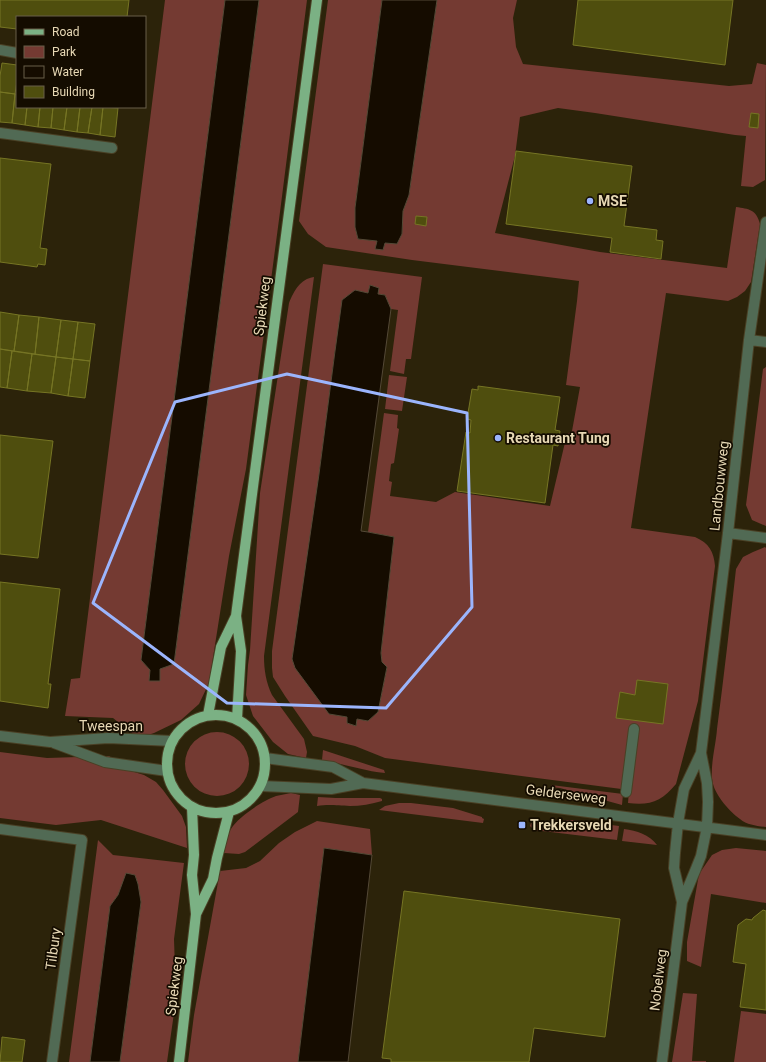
<svg xmlns="http://www.w3.org/2000/svg" width="766" height="1062" viewBox="0 0 766 1062" font-family="Roboto,sans-serif">
  <rect width="100%" height="100%" fill="#2c230a"/>
  <path fill="#743a32" d="M165,0H225L141,660L150,670V681L160,669L174,664L259,0H307L280,212L246,469L229,556L209,683L199,704L181,720L154,733L145,736L134,735L113,718L65,716L71,679L80,678Z
    M328,0H382L355,208V227L358,239L377,241L383,250L385,243L402,234L403,211L409,195L437,0H517L513,18L516,47L523,64L729,86L752,84L757,63L766,65L765,180L753,187L741,186L746,136L735,135L595,113L558,108L520,117L515,156L495,233L600,252L727,268L736,207C749,209 756,209 760,224L751,282L745,291L737,297L728,301L666,293L631,528L695,537C709,543 714,552 715,566L698,701L676,784C662,801 650,806 628,803L629,790L385,758L355,746L313,736L285,696L273,677L272,668V651L323,264L422,277L411,359H406L404,374L390,371L398,310L391,309L385,295L378,294L374,287L370,285L368,293L335,351L319,474L329,714L347,717V723L356,726L357,719L368,721L378,712L387,667L382,662L381,653L394,537L368,532L384,413L398,415L397,428L399,429L394,463L391,464L389,481L392,482L390,496L436,502L455,492L550,506L567,434L572,431L580,387L566,385L577,301L579,281L412,260L326,247L308,234L299,221Z
    M314,277L264,656C264,670 266,682 272,695L304,739L307,752L306,758L288,754L273,742L253,716L246,695L248,665L250,650L260,493L289,303C294,291 300,279 314,277Z
    M766,367V526L752,520L746,505L763,369Z
    M389,375L407,377L402,411L385,409Z
    M765,547L766,548V827C757,826 747,825 740,819C730,812 716,796 713,784C709,769 716,745 717,729C724,676 730,622 736,569L743,557L753,552Z
    M185 764a32 32 0 1 1 64 0a32 32 0 1 1-64 0Z
    M323,750L384,770L385,773C364,771 344,764 322,760Z
    M0,752L47,758L109,756L131,771L144,775L156,782L163,790L182,816L186,827L187,848L101,820L56,825L0,818Z
    M551,785L623,794L622,805L560,788L551,787Z
    M291,793L300,795L298,812L245,852L239,854L224,853C225,845 226,837 231,829C238,817 262,801 276,796C281,795 286,794 291,793Z
    M318,797L336,798H380L382,799V801C372,804 360,806 350,806C337,806 331,804 317,806Z
    M399,803H411L453,808L482,817V818L484,819L483,823L379,810L385,806Z
    M573,820L619,826L617,840L534,830L530,826L531,823Z
    M317,821L370,829L372,855L324,848L298,1062H188L194,1015L220,871L246,868L260,861L279,843L295,832Z
    M624,829C637,831 649,834 657,845L622,841Z
    M98,840L113,855L184,863L174,939L176,999L167,1062H120L141,902L127,873L118,895L110,906L90,1062H69Z
    M736,848L766,851V903L711,894L701,967L687,961V942L699,874L712,855L722,850Z
    M683,993L697,994L692,1061H706V1062H672Z
    M741,1011L766,1014V1062H734Z"/>
  <path fill="#150c00" stroke="#544936" d="M225,0H259L174,664L160,669V681H149L150,670L141,660Z
    M382,0H437L409,195L403,211L402,234L397,244L385,243L383,250L375,249L377,241L358,239L355,227V208Z
    M370,285L379,288L378,294L385,295L391,309L361,531L368,532L394,537L381,653L382,662L387,667L378,712L368,721L357,719L356,726L347,723V717L329,714L295,668L292,659L319,474L335,351L342,300L355,290L368,293Z
    M324,848L372,855L348,1062H298Z
    M126,873L135,875L138,884L141,902L120,1062H90L110,906L118,895Z"/>
  <path fill="#4f4e0e" stroke="#767524" d="M0,0H129L127,17H17V29L0,27Z
    M578,0H733L725,65L573,45Z
    M2,63L17,65V81L15,94L0,92V76Z
    M0,92L15,94L12,123L0,122Z
    M15,94H17V107H27L25,125L12,123Z
    M27,107H40L38,127L25,125Z
    M40,107H53L51,128L38,127Z
    M53,107H67L64,130L51,128Z
    M67,107H80L77,132L64,130Z
    M80,107H92L88,133L77,132Z
    M92,107H103L100,135L88,133Z
    M103,107L118,108L115,137L100,135Z
    M751,113L759,114L758,128L749,127Z
    M516,151L632,166L624,226L657,230L656,240L663,241L661,259L610,252L612,238L506,224Z
    M0,158L51,164L40,248L47,249L45,265L38,264L37,267L0,262Z
    M416,216L427,217L426,226L415,224Z
    M0,312L19,315L14,351L0,349Z
    M19,315L39,317L35,354L14,351Z
    M39,317L61,320L56,357L35,354Z
    M61,320L78,322L73,359L56,357Z
    M78,322L95,324L90,361L73,359Z
    M0,349L12,351L7,388L0,387Z
    M12,351L32,354L27,391L7,388Z
    M32,354L56,357L51,393L27,391Z
    M56,357L73,359L68,396L51,393Z
    M73,359L90,361L85,398L68,396Z
    M478,386L560,397L555,430L560,431L558,446L553,445L545,503L457,491L466,432L470,433L471,420L467,419L472,389L478,390Z
    M0,435L53,441L38,558L0,554Z
    M0,582L60,589L48,684H51L48,708L0,701Z
    M637,680L668,684L663,724L616,718L620,692L635,695Z
    M404,891L620,919L605,1037L534,1028L529,1062H391V1059L382,1058Z
    M763,910L766,911V1010L740,1007L746,964L733,962L738,925L746,919L752,920L753,918Z
    M2,1037L25,1040L22,1062H0Z"/>
  <g fill="none" stroke-linecap="round" stroke-linejoin="round">
    <defs>
      <path id="minor" d="M0,50L17,53
        M0,133L112,148
        M749,340L766,342
        M728,533L766,538
        M0,736L50,742L108,738L172,741
        M54,743L105,762L167,771
        M265,758L333,767L363,783
        M261,786L331,789L363,783L766,835
        M626,792L634,729
        M0,829L82,840L52,1062
        M682,902L674,868L675,853L678,823L684,789L701,753
        M662,1062L682,902L695,871L701,856L707,827L708,802L707,783L701,753L728,533L749,340L766,222"/>
      <path id="major" d="M167 764a49 49 0 1 1 98 0a49 49 0 1 1-98 0Z
        M208,715L221,647L236,616
        M237,719L241,651L236,616L317,0
        M196,914L213,879L217,858L229,812
        M179,1062L196,914L192,875L194,855L192,807"/>
    </defs>
    <use href="#minor" stroke="#4a4025" stroke-width="12"/>
    <use href="#major" stroke="#4a4025" stroke-width="12"/>
    <use href="#minor" stroke="#516a54" stroke-width="10"/>
    <use href="#major" stroke="#7bb184" stroke-width="10"/>
  </g>
  <path fill="none" stroke="#9bb5fd" stroke-width="3" stroke-linejoin="round" d="M287,374L467,413L472,607L386,708L227,703L93,603L175,402Z"/>
  <g fill="#9bb5fd" stroke="#140c00" stroke-width="1.5">
    <circle cx="590" cy="201" r="4"/>
    <circle cx="498" cy="438" r="4"/>
    <rect x="518" y="821" width="8" height="8" rx="2"/>
  </g>
  <g text-anchor="middle" dominant-baseline="central" stroke-width="3.5" stroke-linejoin="round" paint-order="stroke">
    <g font-size="14" font-weight="bold" fill="#e7d8b4" stroke="#140c00" text-anchor="start">
      <text x="598" y="201">MSE</text>
      <text x="506" y="438">Restaurant Tung</text>
      <text x="530" y="825">Trekkersveld</text>
    </g>
    <g font-size="14" fill="#e7d8b4" stroke="#140c00">
      <text transform="translate(262 306) rotate(-83)">Spiekweg</text>
      <text transform="translate(719 486) rotate(-84)">Landbouwweg</text>
      <text x="111" y="726">Tweespan</text>
      <text transform="translate(566 794) rotate(7)">Gelderseweg</text>
      <text transform="translate(53 949) rotate(-82)">Tilbury</text>
      <text transform="translate(658 980) rotate(-83)">Nobelweg</text>
      <text transform="translate(174 986) rotate(-83)">Spiekweg</text>
    </g>
  </g>
  <rect x="16" y="16" width="130" height="92" fill="#140c00" stroke="#685e48"/>
  <rect x="24" y="29" width="20" height="6" fill="#7bb184" stroke="#685e48"/>
  <text x="52" y="36" font-size="12" fill="#e7d8b4">Road</text>
  <rect x="24" y="46" width="20" height="12" fill="#743a32" stroke="#685e48"/>
  <text x="52" y="56" font-size="12" fill="#e7d8b4">Park</text>
  <rect x="24" y="66" width="20" height="12" fill="#150c00" stroke="#685e48"/>
  <text x="52" y="76" font-size="12" fill="#e7d8b4">Water</text>
  <rect x="24" y="86" width="20" height="12" fill="#4f4e0e" stroke="#685e48"/>
  <text x="52" y="96" font-size="12" fill="#e7d8b4">Building</text>
</svg>
